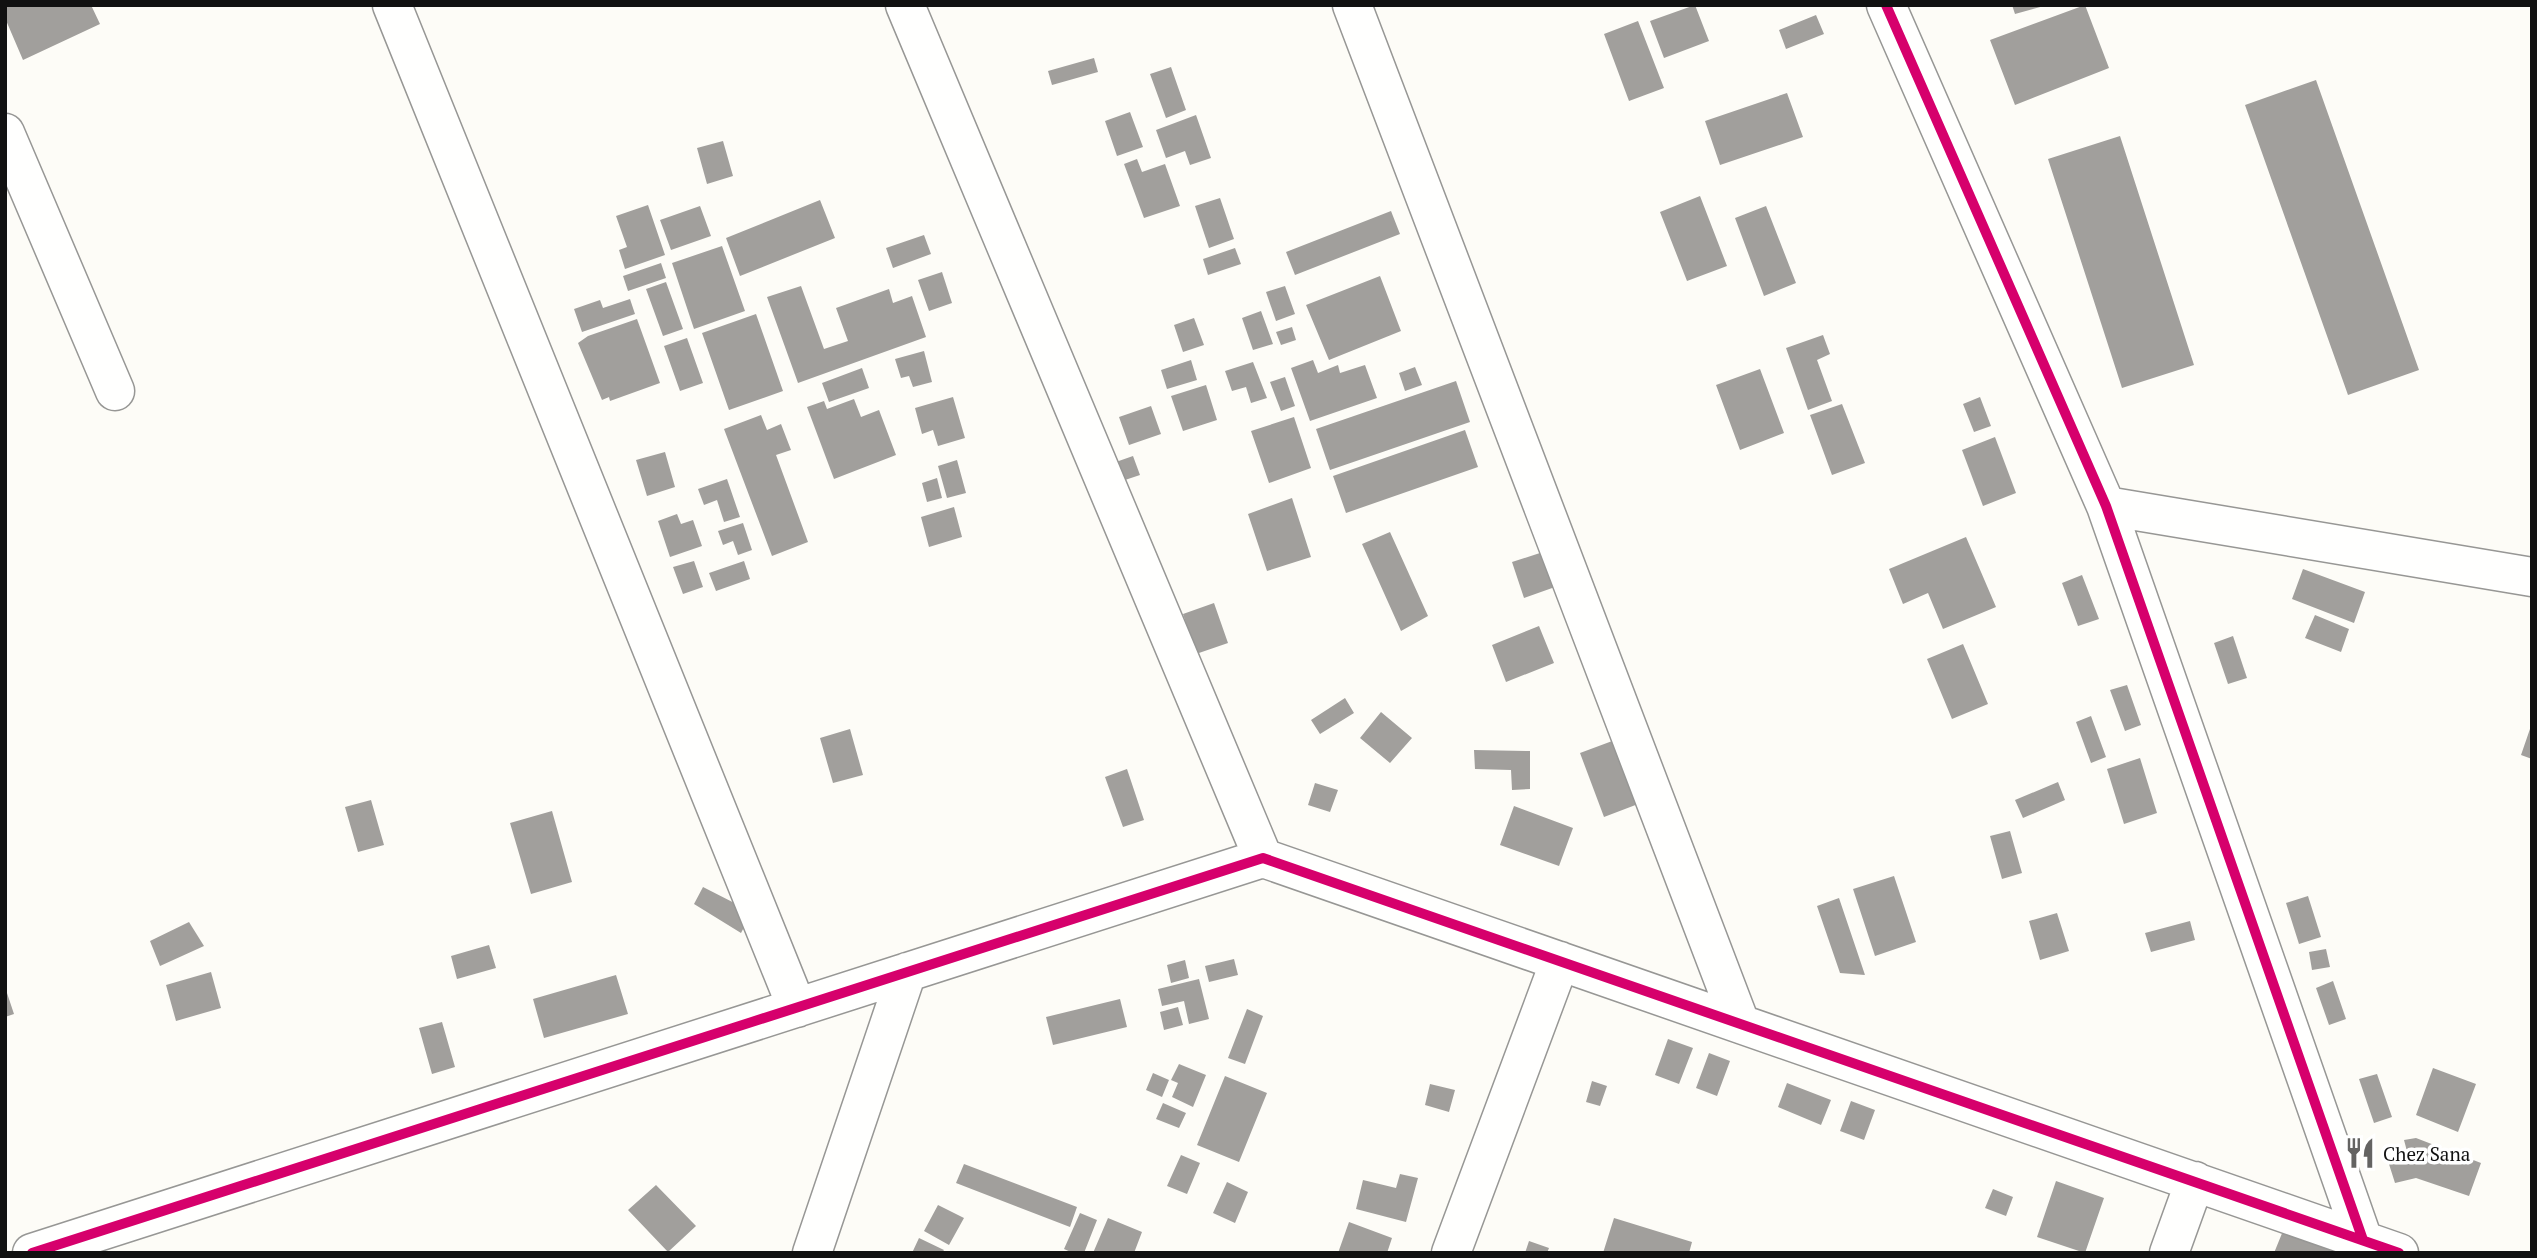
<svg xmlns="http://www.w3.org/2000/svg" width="2537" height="1258" viewBox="0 0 2537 1258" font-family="'PT Serif',serif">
  <rect width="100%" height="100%" fill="#fdfcf7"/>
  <path fill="#a19f9c" d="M5,5H91L100,24L23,60L5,18Z
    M1695,5L1709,41L1664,58L1650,21Z
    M2012,5H2043L2044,6L2015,14Z
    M2085,5L2109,68L2015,105L1990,40Z
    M1816,15L1824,34L1786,49L1779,30Z
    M1638,21L1664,88L1629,101L1604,34Z
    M1094,58L1098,72L1052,85L1048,71Z
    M1171,67L1186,110L1166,118L1150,74Z
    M2316,80L2419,370L2348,395L2245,105Z
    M1787,93L1803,137L1720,165L1705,121Z
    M1130,112L1143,147L1117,156L1105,121Z
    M1196,115L1211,158L1190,165L1185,151L1166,158L1156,130Z
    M2120,136L2194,365L2122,388L2048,159Z
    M723,141L733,176L707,184L697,148Z
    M1137,159L1142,172L1165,164L1180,206L1144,218L1124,164Z
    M1700,196L1727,266L1687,281L1660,212Z
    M1220,198L1234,239L1209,248L1195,206Z
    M820,200L835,238L740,276L726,238Z
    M648,205L665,255L625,269L619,250L627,247L616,216Z
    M700,206L711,236L671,250L660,220Z
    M1766,206L1796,283L1764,296L1735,218Z
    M1391,211L1400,234L1295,275L1286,252Z
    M924,235L931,254L893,268L886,248Z
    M722,246L745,311L694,329L672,263Z
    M1235,248L1241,264L1208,275L1203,259Z
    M661,263L666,278L628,291L623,276Z
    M942,272L952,303L929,311L918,280Z
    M1380,276L1401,331L1329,360L1306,305Z
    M666,282L683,329L663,336L646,289Z
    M801,286L824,349L848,341L836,308L889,289L893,303L912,296L926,337L798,383L767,297Z
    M1285,286L1295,314L1276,321L1266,292Z
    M630,299L635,314L582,332L574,309L600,300L603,308Z
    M1261,311L1273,344L1253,350L1242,318Z
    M756,314L783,391L729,410L702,333Z
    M1194,318L1204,345L1183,352L1174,325Z
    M637,319L660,383L610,401L609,397L602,400L578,343L588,336Z
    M1292,327L1296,340L1281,345L1276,332Z
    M1823,335L1830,354L1817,360L1832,401L1808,410L1786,348Z
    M687,338L703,383L680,391L664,346Z
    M924,351L932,382L913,387L909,376L901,378L895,359Z
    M1191,360L1197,380L1167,389L1161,370Z
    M1313,360L1318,373L1338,365L1340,373L1365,365L1377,398L1310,421L1291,368Z
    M1253,362L1267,398L1251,403L1246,387L1232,391L1225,371Z
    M1415,367L1422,385L1405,391L1399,373Z
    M862,368L869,388L829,402L822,383Z
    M1760,369L1784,433L1740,450L1716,385Z
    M1285,377L1295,406L1281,411L1270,382Z
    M1456,381L1470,422L1330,470L1316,429Z
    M1206,385L1217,420L1183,431L1171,396Z
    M953,397L965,438L938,446L933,430L922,434L915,408Z
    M1980,397L1991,426L1974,432L1963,404Z
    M854,399L861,417L879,410L896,455L834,479L807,407L824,401L827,409Z
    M1842,404L1865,463L1832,475L1810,415Z
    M1151,406L1161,434L1129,445L1119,417Z
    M761,415L767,430L781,424L791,450L776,455L808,542L772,556L724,429Z
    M1294,417L1311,468L1269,483L1251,431Z
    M1465,430L1478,467L1346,513L1333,476Z
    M1995,437L2016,493L1983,506L1962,450Z
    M665,452L675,487L647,496L636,460Z
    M1133,456L1140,475L1119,482L1113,463Z
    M957,460L966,493L947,498L938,466Z
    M937,478L942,498L927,502L922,483Z
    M727,479L740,517L724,522L717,500L704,505L698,489Z
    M1292,498L1311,557L1267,571L1248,514Z
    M954,507L962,537L929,547L921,517Z
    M677,514L681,524L693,520L702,546L670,557L658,521Z
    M743,523L752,550L738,555L733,541L723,545L718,531Z
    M1390,532L1428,616L1401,631L1362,544Z
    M1966,537L1996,607L1943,629L1928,593L1903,604L1889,569Z
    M1543,552L1555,587L1524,598L1512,562Z
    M694,561L703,587L683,594L673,567Z
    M744,561L750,579L716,591L709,573Z
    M2303,569L2365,592L2354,623L2292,599Z
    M2082,575L2099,619L2078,626L2062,583Z
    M1214,603L1228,643L1196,654L1183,614Z
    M2315,615L2349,629L2341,652L2305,638Z
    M1539,626L1554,663L1506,682L1492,645Z
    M2233,636L2247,678L2228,684L2214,643Z
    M1963,644L1988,704L1952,719L1927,659Z
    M2127,685L2141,725L2125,731L2110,690Z
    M1345,698L1354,713L1320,734L1311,720Z
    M1381,712L1412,738L1390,763L1360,738Z
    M2091,716L2106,757L2091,763L2076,722Z
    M2531,726L2532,727V759L2521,755Z
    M850,729L863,775L833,783L820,738Z
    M1623,737L1646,801L1604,817L1580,753Z
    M1474,750L1530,751V789L1512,790L1511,770L1475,769Z
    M2140,758L2157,813L2124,824L2107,769Z
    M1127,769L1144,820L1123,827L1105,777Z
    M2058,782L2065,800L2023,818L2015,800Z
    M1315,783L1338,790L1330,812L1308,805Z
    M371,800L384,845L358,852L345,807Z
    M1514,806L1573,828L1559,866L1500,845Z
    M552,811L572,882L531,894L510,823Z
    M2010,831L2022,873L2002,879L1990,836Z
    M1894,876L1916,942L1875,956L1853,889Z
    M703,887L752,912L741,933L694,904Z
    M2308,896L2321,937L2299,944L2286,903Z
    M1839,898L1865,975L1840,973L1817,906Z
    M2057,913L2069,951L2040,960L2029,921Z
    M2190,921L2195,940L2151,952L2145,933Z
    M189,922L204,946L160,966L150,941Z
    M489,945L496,968L457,979L451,956Z
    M2326,949L2330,967L2312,970L2309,952Z
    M1234,959L1238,975L1209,982L1205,966Z
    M1185,960L1189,978L1171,983L1167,965Z
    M211,972L221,1008L176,1021L166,985Z
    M616,975L628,1014L544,1038L533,999Z
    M1199,979L1209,1019L1189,1024L1184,1001L1162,1006L1158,989Z
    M2333,981L2346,1019L2329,1025L2316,988Z
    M5,987L14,1014L5,1017Z
    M1120,999L1127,1027L1053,1045L1046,1017Z
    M1178,1007L1183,1025L1164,1030L1160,1012Z
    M1247,1009L1263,1016L1245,1064L1228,1058Z
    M442,1022L455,1067L432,1074L419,1028Z
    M1668,1039L1693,1048L1679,1084L1655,1075Z
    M1709,1053L1730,1061L1717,1096L1696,1088Z
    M1179,1064L1206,1075L1193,1107L1172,1097L1178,1083L1171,1080Z
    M2433,1068L2476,1084L2458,1132L2416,1115Z
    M1153,1073L1169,1080L1162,1097L1146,1090Z
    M2377,1074L2392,1117L2374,1123L2359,1079Z
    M1225,1076L1267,1093L1239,1162L1197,1145Z
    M1592,1081L1607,1086L1600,1106L1586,1102Z
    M1787,1083L1831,1100L1821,1125L1778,1107Z
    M1430,1084L1455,1090L1449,1112L1425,1105Z
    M1851,1101L1875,1110L1864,1140L1840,1131Z
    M1163,1103L1186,1113L1179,1128L1156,1119Z
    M2416,1138L2481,1163L2469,1196L2416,1178L2395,1183L2388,1161L2408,1155L2404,1140Z
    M1181,1155L1200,1163L1187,1194L1167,1186Z
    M964,1164L1077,1207L1070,1227L956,1183Z
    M1400,1174L1418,1178L1406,1222L1356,1209L1363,1180L1396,1188Z
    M2056,1181L2104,1198L2085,1253L2037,1237Z
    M1227,1182L1248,1192L1235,1223L1213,1213Z
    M656,1185L696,1226L668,1252L628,1210Z
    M1993,1189L2013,1197L2006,1216L1985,1208Z
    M938,1205L964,1218L949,1245L924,1231Z
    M1080,1213L1097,1220L1084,1253H1073L1064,1249Z
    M1108,1218L1142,1232L1134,1253H1093Z
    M1614,1218L1692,1242L1689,1253H1603Z
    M1349,1222L1392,1238L1387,1253H1338Z
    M2285,1226L2332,1246L2329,1253H2274Z
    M919,1238L944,1250L942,1253H912Z
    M1529,1241L1549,1248L1547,1253H1525Z"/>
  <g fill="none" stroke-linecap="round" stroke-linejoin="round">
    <defs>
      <path id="minor" d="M392,5L797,1008
        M905,5L1263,858
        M1352,5L1740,1023
        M1886,5L2106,506L2363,1240
        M5,133L115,391
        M2106,506L2532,577
        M32,1253L1263,858L2399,1253
        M812,1253L907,972
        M1451,1253L1560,961
        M2169,1253L2195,1181"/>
    </defs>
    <use href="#minor" stroke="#979795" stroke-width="41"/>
    <use href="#minor" stroke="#fffffe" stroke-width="38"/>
    <defs>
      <path id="cycleway" d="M1886,5L2106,506L2363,1240
        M32,1253L1263,858L2399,1253"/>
    </defs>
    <use href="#cycleway" stroke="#fff" stroke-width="15"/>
    <use href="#cycleway" stroke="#d6006c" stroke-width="10"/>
  </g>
  <defs>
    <symbol id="restaurant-bare" viewBox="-9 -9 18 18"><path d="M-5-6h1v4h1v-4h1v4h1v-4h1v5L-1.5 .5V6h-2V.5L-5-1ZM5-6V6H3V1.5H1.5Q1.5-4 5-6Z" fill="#646362" stroke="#fff" stroke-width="2.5" paint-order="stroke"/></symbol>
  </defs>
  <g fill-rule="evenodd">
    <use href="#restaurant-bare" x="2338" y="1131" width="44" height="44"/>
  </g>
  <g text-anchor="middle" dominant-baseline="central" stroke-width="7" stroke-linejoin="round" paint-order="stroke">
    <g font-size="19" fill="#111" stroke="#fff" text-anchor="start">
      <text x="2383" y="1153">Chez Sana</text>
    </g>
  </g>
  <rect width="2537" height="1258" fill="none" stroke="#111111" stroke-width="14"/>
</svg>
